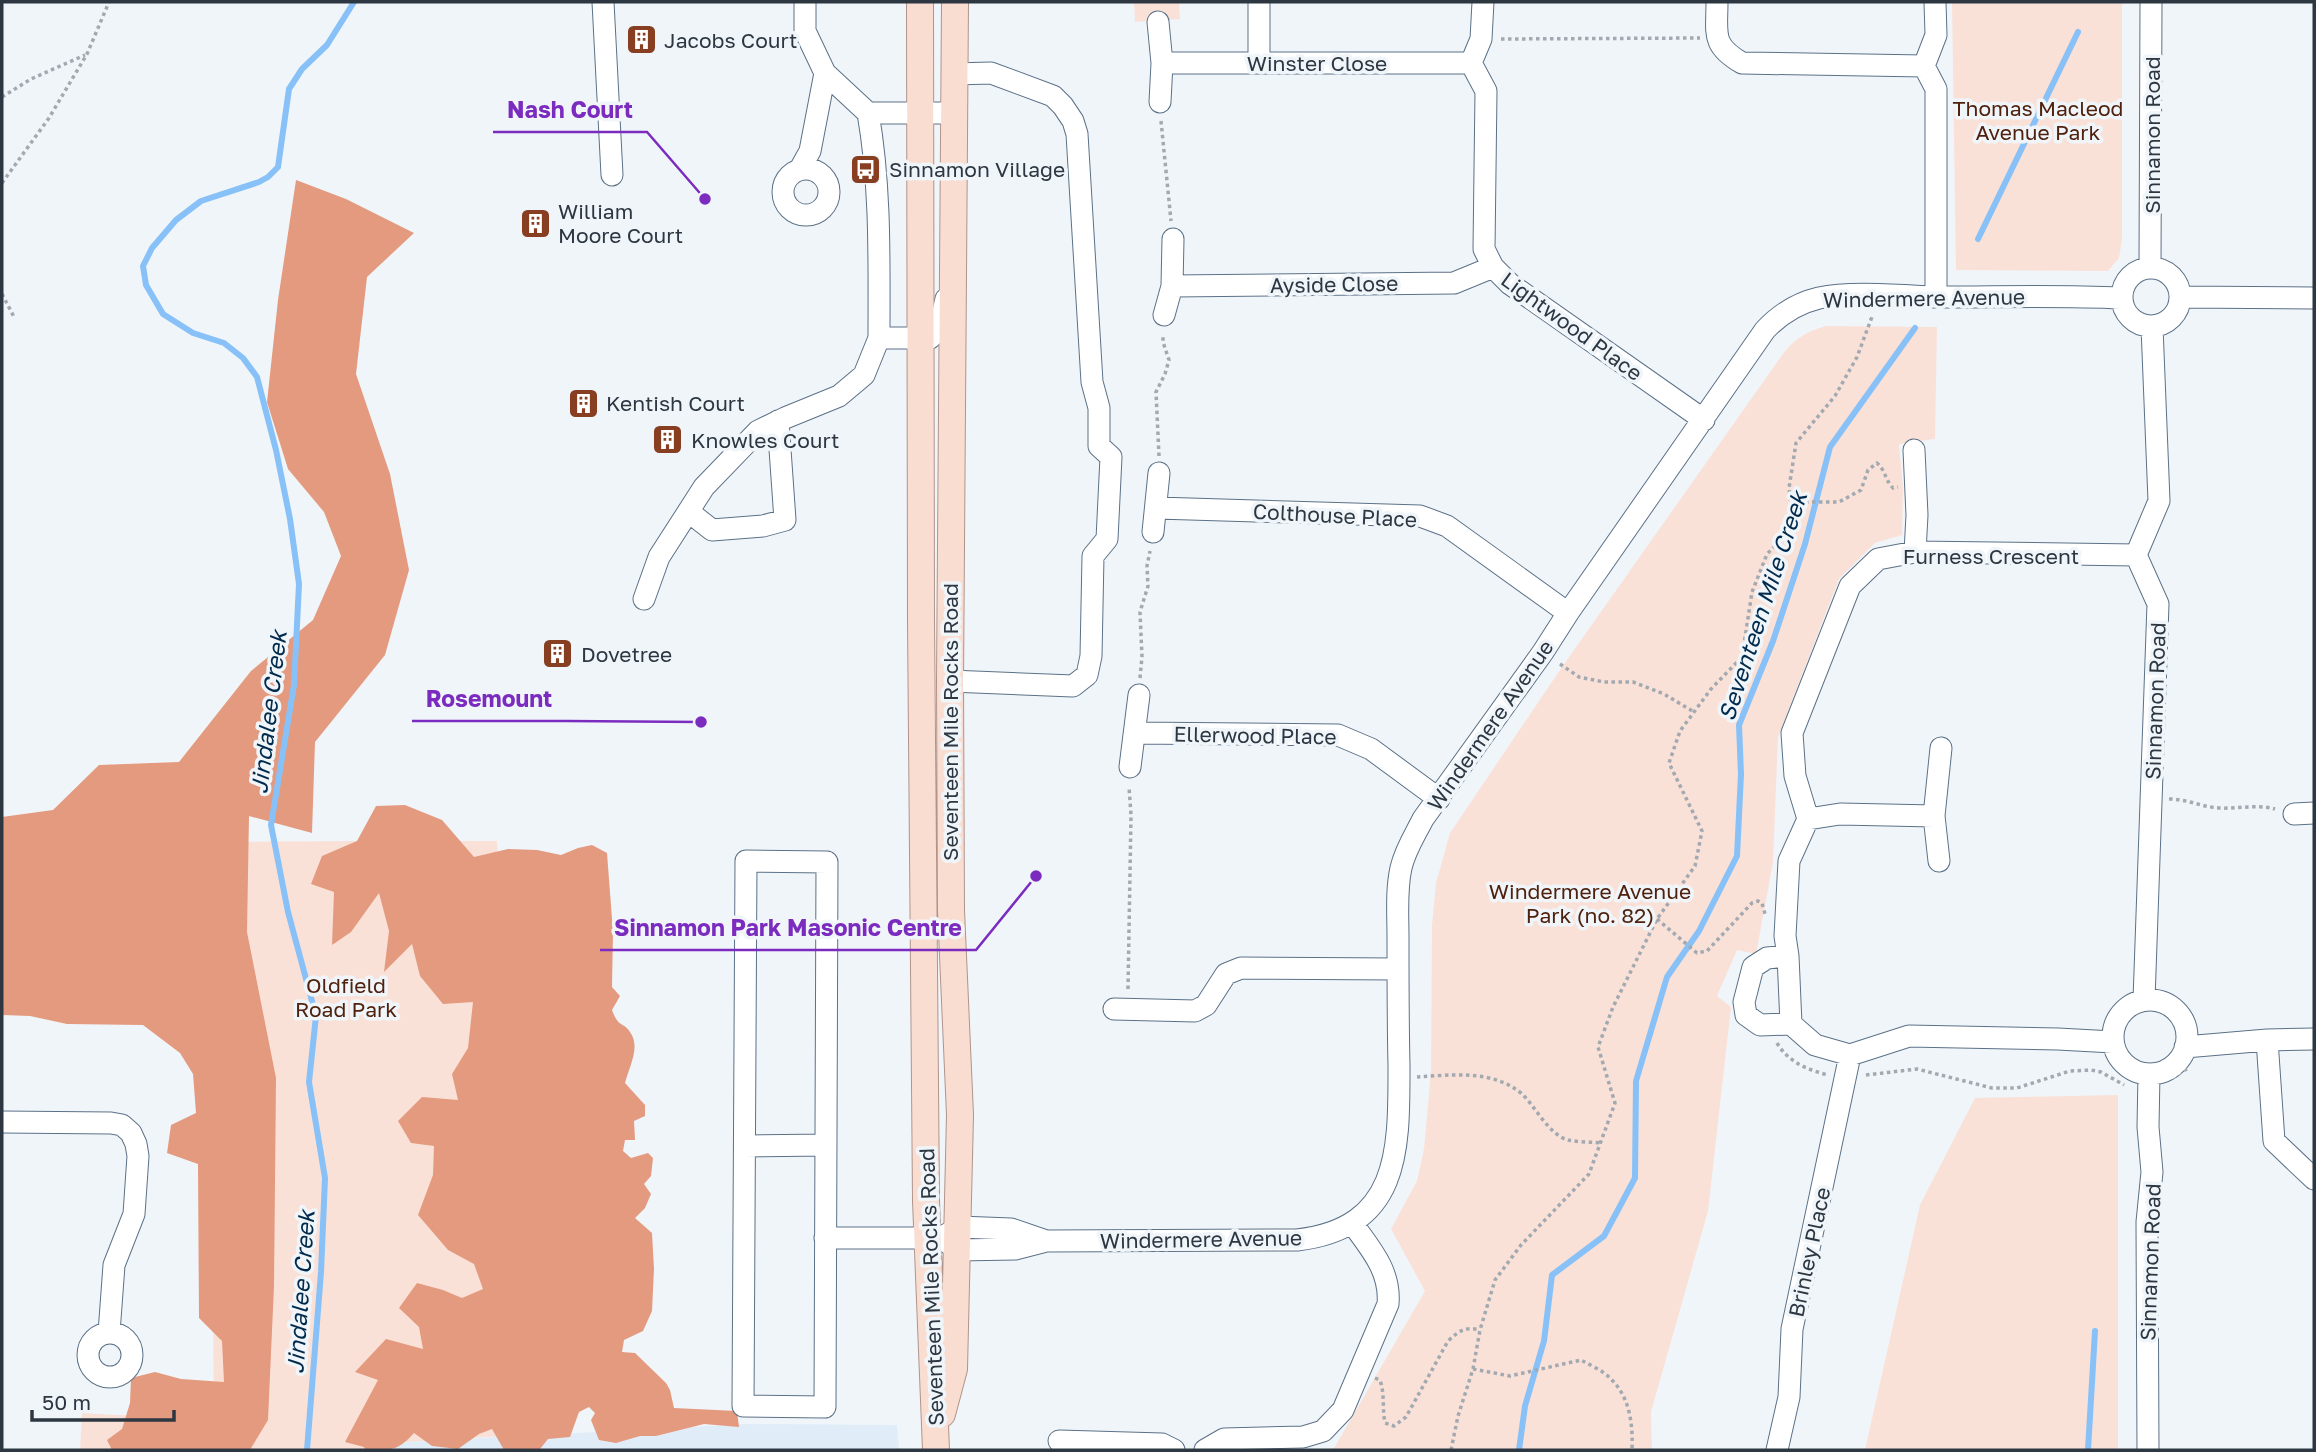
<svg xmlns="http://www.w3.org/2000/svg" width="2316" height="1452" viewBox="0 0 2316 1452" font-family="'Golos Text',sans-serif">
  <rect width="100%" height="100%" fill="#f0f5fa"/>
  <path fill="#e0ecf8" d="M745,1424L897,1425L899,1450H388L389,1443Z"/>
  <path fill="#fae1d8" d="M1134,2H1179L1180,19L1135,22Z
    M1952,2H2122V239L2119,258L2108,271L1956,270Z
    M1826,326L1937,327L1935,439L1899,444L1903,489L1902,535L1875,543L1839,579L1778,737L1773,862L1756,954L1737,950L1717,996L1731,1007L1708,1211L1651,1412L1652,1450H1333L1425,1291L1391,1229L1417,1181L1424,1149L1431,1071L1432,925L1436,883L1450,833L1562,667L1785,351C1797,337 1808,331 1826,326Z
    M357,841H497L521,1435L389,1443L388,1450H80L82,1413L214,1420L211,1076L2,844Z
    M2118,1095V1450H1865L1920,1205L1975,1098Z"/>
  <path fill="#e49a7e" d="M296,180L346,199L414,233L367,277L356,374L390,474L409,570L385,655L315,742L312,833L249,816L247,932L276,1078L274,1286L268,1420L250,1450H112L107,1440L122,1429L130,1403L131,1378L155,1372L181,1379L224,1382L222,1341L199,1318L198,1164L167,1153L171,1125L196,1113L193,1074L180,1053L143,1025L67,1024L30,1016L2,1015V817L53,810L99,765L179,762L251,671L313,620L341,556L324,512L288,469L267,402L278,300Z
    M405,805L442,820L474,857L508,849L537,850L561,855L578,848L592,845L607,853L613,932L612,987L620,996L612,1010C619,1029 623,1021 630,1032C641,1047 629,1067 625,1083L645,1105V1116L634,1121L635,1140H625L623,1151L631,1158L648,1153L653,1158L651,1176L644,1184L651,1194L645,1208L635,1218L652,1233L654,1269L652,1311L643,1331L624,1340L622,1352L635,1353L666,1383L670,1390L674,1408L737,1411L739,1427L704,1424L656,1436H640L616,1443L599,1440L591,1420L595,1413L589,1407L579,1412L570,1437L548,1439L540,1449L504,1450L492,1429L479,1434L458,1449L432,1446L414,1433C397,1452 390,1450 365,1450L364,1447L345,1442L378,1380L355,1372L386,1339L423,1349L419,1327L399,1308L417,1283L443,1290L462,1298L483,1289L474,1264L448,1250L418,1215L433,1175L434,1146L411,1143L398,1121L422,1097L458,1100L452,1074L468,1048L473,1002L443,1004L420,976L412,944L384,972L389,931L379,893L351,932L332,945L334,892L311,884L322,856L357,841L376,806Z"/>
  <g fill="none" stroke-linecap="round" stroke-linejoin="round">
    <path stroke="#87c1f7" stroke-width="6" d="M1978,239L2078,32
      M307,1450L321,1272L325,1178L309,1082L316,1016L288,912L271,825L294,685L299,584L290,519L276,450L257,377L243,358L224,343L193,333L163,314L146,285L143,266L152,248L176,220L201,201L259,182L268,177L278,167L289,89L302,69L327,45L354,2
      M1519,1450L1525,1406L1544,1341L1552,1275L1604,1236L1635,1178L1636,1081L1667,977L1699,931L1737,856L1741,774L1739,725L1773,641L1805,544L1830,447L1915,328
      M2088,1450L2095,1331"/>
    <defs>
      <path id="minor" d="M603,2L612,175
        M805,2V31L825,73L868,113
        M1259,2V62
        M1483,2L1481,39L1471,63L1486,91L1484,249L1493,267L1510,284L1704,420
        M1717,2C1717,34 1711,45 1742,63L1924,66
        M1935,2L1936,35L1924,66L1936,89V297
        M1158,22L1162,63L1160,102
        M1162,63H1471
        M783 192a23 23 0 1 1 46 0a23 23 0 1 1-46 0Z
        M800,169L810,151L825,73
        M2122 297a29 29 0 1 1 58 0a29 29 0 1 1-58 0Z
        M2150,268L2151,2
        M1172,286L1454,283L1493,267
        M2180,297L2314,298
        M946,299L939,329L930,338H879C879,262 881,187 868,113H954
        M1164,315L1172,286L1173,239
        M1914,450L1917,515L1915,552
        M1157,508L1420,516L1447,526L1568,613
        M689,512L712,530L763,526L785,520L778,421
        M1153,532L1159,473
        M644,599L659,557L704,487L758,431L785,418L839,396L864,375L879,338
        M950,681L1073,686L1087,675L1091,656L1093,556L1107,539L1111,457L1099,446V408L1092,382L1077,134L1073,121L1063,106L1053,96L991,73L954,74
        M1136,733L1338,735L1371,749L1439,799
        M1130,767L1139,695
        M2294,814L2314,813
        M1808,819L1840,814L1934,816
        M746,861L827,862L825,1407L743,1406Z
        M1939,861L1934,816L1941,748
        M1788,956L1767,958L1753,967L1744,1002L1746,1015L1760,1025L1791,1024
        M2144,1000L2158,604L2136,555L2159,501L2152,327
        M2113 1037a37 37 0 1 1 74 0a37 37 0 1 1-74 0Z
        M1114,1009L1195,1011L1206,1005L1226,974L1241,968L1398,969
        M2267,1040L2274,1141L2314,1179
        M2113,1042L2058,1039L1909,1036L1850,1055L1815,1045L1791,1024L1788,956L1785,936L1789,861L1808,819L1795,776L1792,733L1850,586L1878,559L1915,552L2136,555
        M2185,1047L2267,1040L2314,1039
        M2,1122L111,1123L122,1125L131,1133L136,1144L138,1156L134,1214L114,1265L109,1333
        M745,1146L826,1145
        M944,1236L959,1227L1011,1229L1046,1241
        M825,1238H941L958,1250L1015,1249L1046,1241L1297,1240C1401,1228 1399,1149 1399,1066C1398,1023 1398,980 1398,937C1398,915 1396,890 1401,868C1405,850 1415,835 1423,819L1543,652L1568,613L1765,330C1780,314 1798,303 1819,298C1852,291 1903,296 1938,297C1999,297 2060,295 2121,298
        M88 1355a22 22 0 1 1 44 0a22 22 0 1 1-44 0Z
        M1059,1441L1162,1444L1174,1450
        M1205,1450L1224,1439L1303,1437L1323,1431L1343,1410L1388,1304C1391,1271 1370,1248 1352,1223
        M1777,1450L1789,1397L1792,1329L1850,1055
        M2148,1450L2147,1222L2152,1172L2148,1127L2149,1074"/>
      <path id="major" d="M920,2L921,621L926,1201L936,1450
        M942,1414L954,1369L960,1115L951,910L950,681L955,2"/>
    </defs>
    <use href="#minor" stroke="#5b7187" stroke-width="23"/>
    <use href="#major" stroke="#b0948b" stroke-width="28"/>
    <path stroke="#a2a9b0" stroke-width="3.5" stroke-dasharray="3.5 3.5" stroke-linecap="butt" d="M1501,39L1700,38
      M2,97L31,79L85,55
      M1161,121L1171,221
      M2,183L49,118L87,54L109,2
      M2,294L14,317
      M1159,456L1156,392L1165,374L1169,360L1163,342V335
      M1791,502H1839L1861,490L1868,470L1877,463C1886,471 1885,480 1893,488L1898,487
      M1560,664L1579,677L1604,682H1633L1664,694L1694,712
      M1140,678L1142,657L1140,612L1148,586L1147,566L1150,551
      M2169,799C2187,799 2202,807 2219,808C2238,809 2257,804 2275,809
      M1657,919L1697,953L1707,951L1752,903L1758,901L1762,903L1765,914
      M1128,989L1131,815L1129,787
      M1777,1043C1788,1062 1808,1070 1828,1075
      M1866,1075L1917,1069L1992,1088H2017L2070,1071L2091,1070L2101,1072L2124,1085
      M1417,1077C1451,1075 1493,1069 1522,1094C1535,1106 1549,1135 1568,1140C1578,1142 1590,1142 1601,1143
      M2172,1078L2188,1068
      M1473,1369L1510,1376L1581,1360C1590,1365 1602,1370 1610,1378C1630,1397 1633,1424 1632,1450
      M1375,1378L1380,1380C1385,1395 1382,1407 1385,1423L1394,1426L1406,1417L1448,1341C1459,1331 1465,1326 1480,1330
      M1451,1450L1458,1416L1473,1369L1480,1330L1495,1280L1521,1245L1589,1174L1615,1103L1598,1047L1613,1007L1657,919L1695,866L1702,831L1669,763L1680,731L1711,689L1742,657L1752,592L1767,554L1793,528L1789,488L1796,443L1835,396L1857,357L1873,314"/>
    <use href="#minor" stroke="#fff" stroke-width="21"/>
    <use href="#major" stroke="#faddd1" stroke-width="26"/>
  </g>
  <defs>
    <symbol id="building-square" viewBox="-11 -11 22 22"><rect x="-9" y="-9" width="18" height="18" rx="4" fill="#873e21" stroke="#f0f5fa"/><path d="M-4-6H4V6H1V3H-1V6H-4ZM-2.5-4.3h1.7v1.8h-1.7ZM.8-4.3h1.7v1.8H.8ZM-2.5-1h1.7V.8h-1.7ZM.8-1h1.7V.8H.8Z" fill="#fff"/></symbol>
    <symbol id="bus-square" viewBox="-11 -11 22 22"><rect x="-9" y="-9" width="18" height="18" rx="4" fill="#873e21" stroke="#f0f5fa"/><path d="M-5-6H5V4H4V6H2V4H-2V6H-4V4H-5ZM-3.5-4V0h7V-4ZM-3.5 1.2v1.5H-2V1.2ZM2 1.2v1.5H3.5V1.2Z" fill="#fff"/></symbol>
  </defs>
  <g fill-rule="evenodd">
    <use href="#building-square" x="624" y="22" width="35" height="35"/>
    <use href="#bus-square" x="848" y="152" width="35" height="35"/>
    <use href="#building-square" x="518" y="206" width="35" height="35"/>
    <use href="#building-square" x="566" y="386" width="35" height="35"/>
    <use href="#building-square" x="650" y="422" width="35" height="35"/>
    <use href="#building-square" x="540" y="636" width="35" height="35"/>
  </g>
  <g text-anchor="middle" dominant-baseline="central" stroke-width="7" stroke-linejoin="round" paint-order="stroke">
    <g font-size="21" fill="#2d3741" stroke="#f0f5fa" text-anchor="start">
      <text x="664" y="40">Jacobs Court</text>
      <text x="889" y="169">Sinnamon Village</text>
      <text x="558" y="211">William<tspan x="558" dy="24">Moore Court</tspan></text>
      <text x="606" y="403">Kentish Court</text>
      <text x="691" y="440">Knowles Court</text>
      <text x="581" y="654">Dovetree</text>
    </g>
    <g font-size="21" fill="#2d3741" stroke="#f0f5fa">
      <text x="1317" y="63">Winster Close</text>
      <text transform="translate(2152 135) rotate(-90)">Sinnamon Road</text>
      <text transform="translate(1334 284) rotate(-1)">Ayside Close</text>
      <text transform="translate(1924 298) rotate(-1)">Windermere Avenue</text>
      <text transform="translate(1572 326) rotate(36)">Lightwood Place</text>
      <text transform="translate(1335 515) rotate(3)">Colthouse Place</text>
      <text x="1991" y="556">Furness Crescent</text>
      <text transform="translate(2155 701) rotate(-88)">Sinnamon Road</text>
      <text transform="translate(950 722) rotate(-90)">Seventeen Mile Rocks Road</text>
      <text transform="translate(1490 725) rotate(-55)">Windermere Avenue</text>
      <text transform="translate(1255 735) rotate(1)">Ellerwood Place</text>
      <text transform="translate(1201 1239) rotate(-1)">Windermere Avenue</text>
      <text transform="translate(1809 1252) rotate(-78)">Brinley Place</text>
      <text transform="translate(2150 1262) rotate(-88)">Sinnamon Road</text>
      <text transform="translate(931 1287) rotate(-92)">Seventeen Mile Rocks Road</text>
    </g>
    <g font-size="21" fill="#50210d" stroke="#f0f5fa">
      <text x="2038" y="108">Thomas Macleod<tspan x="2038" dy="24">Avenue Park</tspan></text>
      <text x="1590" y="891">Windermere Avenue<tspan x="1590" dy="24">Park (no. 82)</tspan></text>
      <text x="346" y="985">Oldfield<tspan x="346" dy="24">Road Park</tspan></text>
    </g>
    <g font-size="23" font-style="italic" fill="#002a4c" stroke="#f0f5fa">
      <text transform="translate(1762 606) rotate(-72)">Seventeen Mile Creek</text>
      <text transform="translate(268 712) rotate(-83)">Jindalee Creek</text>
      <text transform="translate(300 1292) rotate(-86)">Jindalee Creek</text>
    </g>
  </g>
  <path fill="none" stroke="#7b2cbf" stroke-width="2.5" d="M705 199L647 132H493M701 722L566 721H412M1036 876L976 950H600"/>
  <g fill="#7b2cbf" stroke="#f0f5fa" stroke-width="2.5">
    <circle cx="705" cy="199" r="7"/>
    <circle cx="701" cy="722" r="7"/>
    <circle cx="1036" cy="876" r="7"/>
  </g>
  <g font-size="23" text-anchor="middle" font-weight="bold" fill="#7b2cbf" stroke="#f0f5fa" stroke-width="7" stroke-linejoin="round" paint-order="stroke">
    <text x="570" y="118">Nash Court</text>
    <text x="489" y="707">Rosemount</text>
    <text x="788" y="936">Sinnamon Park Masonic Centre</text>
  </g>
  <rect width="2316" height="1452" fill="none" stroke="#2d3741" stroke-width="7"/>
  <path d="M32 1410v10h142v-10" fill="none" stroke="#2d3741" stroke-width="3.5"/>
  <text x="42" y="1410" font-size="21" fill="#2d3741" stroke="#f0f5fa" stroke-width="5" paint-order="stroke">50 m</text>
</svg>
